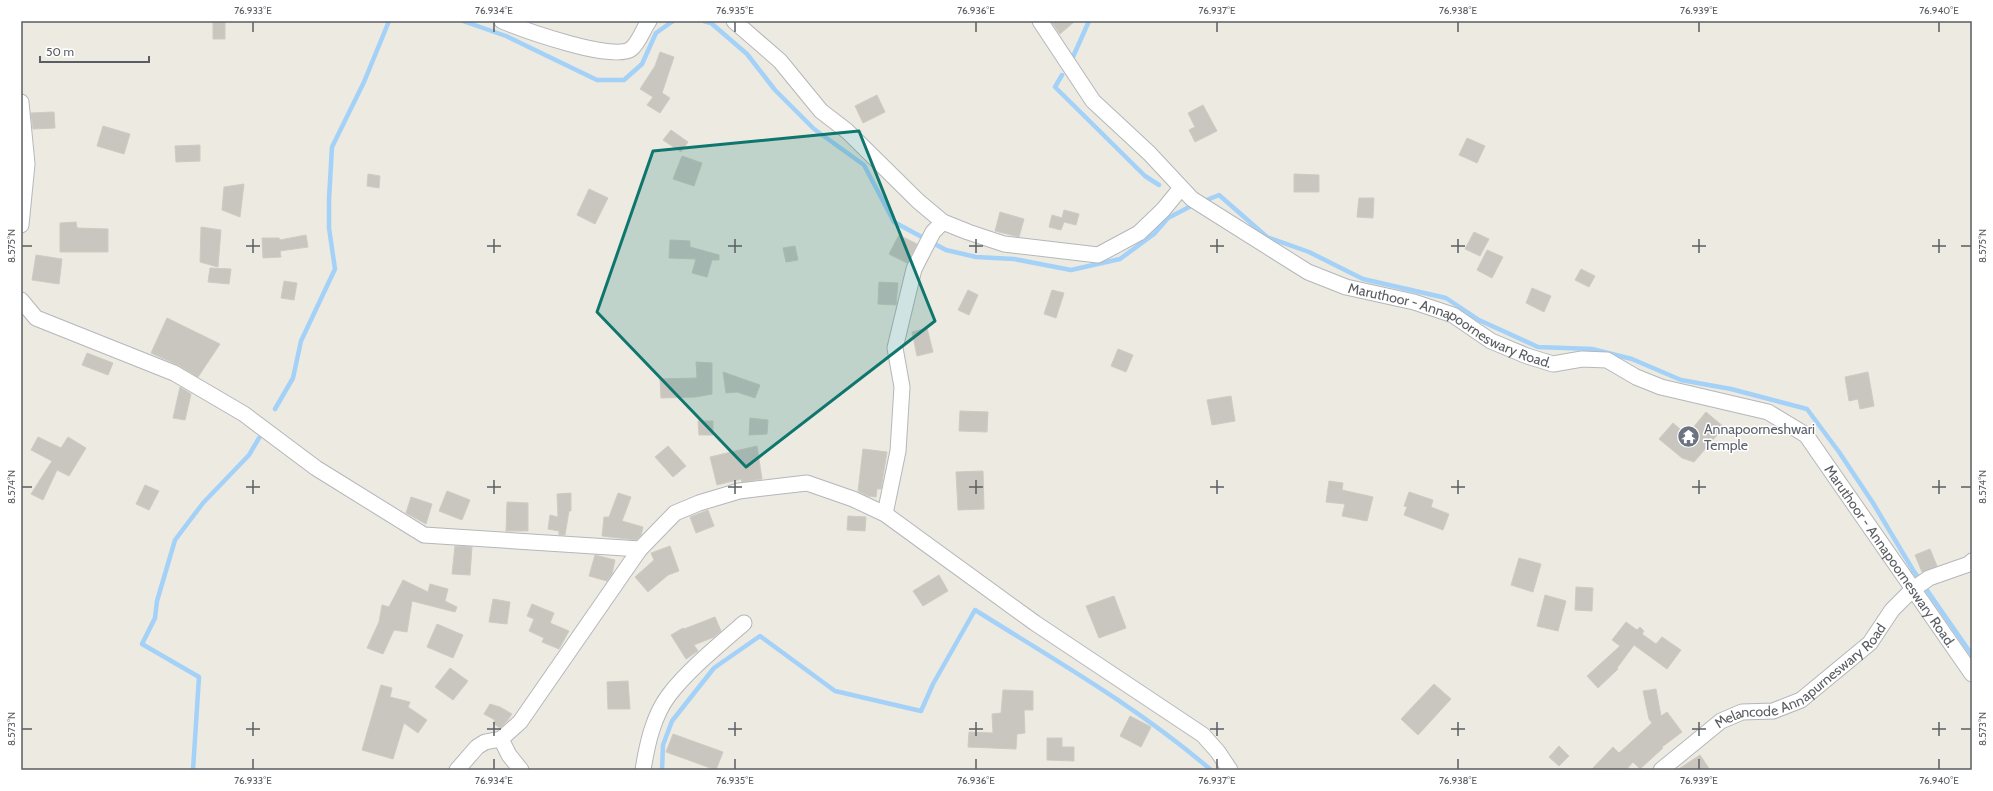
<svg xmlns="http://www.w3.org/2000/svg" width="1993" height="791" viewBox="0 0 1993 791" font-family="Cabin,sans-serif">
  <rect width="100%" height="100%" fill="#eceae1"/>
  <g fill="none" stroke-linecap="round" stroke-linejoin="round">
    <path stroke="#a4d1f8" stroke-width="4.5" d="M463,21L506,36L597,80H624L642,64L656,33L673,21
      M704,21L711,23L747,54L775,90L814,129L864,165L894,222L946,250L976,257L1014,259L1071,270L1120,259L1154,234L1168,218L1195,204
      M1072,59L1089,21
      M1062,75L1055,87L1145,176L1159,185
      M1202,202L1219,195L1267,237L1309,252L1363,279L1446,298L1479,320L1538,347L1592,349L1632,359L1681,380L1731,389L1807,409L1839,452L1873,503L1913,570L1972,655
      M275,409L293,378L301,341L335,269L329,228V199L332,147L364,82L389,21
      M193,770L199,677L142,644L155,618L157,601L175,540L203,503L249,455L259,438
      M662,770L663,745L672,721L714,668L760,636L835,691L921,711L933,684L975,610C1055,660 1139,708 1211,770"/>
  </g>
  <path fill="#c9c6c0" stroke="#d0cbc0" d="M1051,21H1075L1060,34Z
    M213,22H225V39H213Z
    M660,52L674,57L662,93L670,98L660,113L647,105L653,97L640,89L655,66Z
    M877,95L885,112L863,123L855,106Z
    M1203,105L1217,131L1195,142L1189,130L1195,127L1188,113Z
    M54,112L55,128L33,129L31,113Z
    M103,126L130,134L124,154L97,146Z
    M671,130L688,142L681,152L663,140Z
    M1467,138L1485,146L1477,163L1459,155Z
    M200,145V161L176,162L175,146Z
    M682,156L702,163L694,186L673,179Z
    M368,174L380,176L379,188L367,186Z
    M1294,174L1319,175V192H1294Z
    M244,184L240,217L222,210L224,187Z
    M589,189L608,198L595,224L577,215Z
    M1359,198H1374L1373,218L1357,217Z
    M1064,210L1079,214L1076,225L1064,222L1061,230L1049,227L1052,215L1062,218Z
    M1000,212L1024,219L1019,237L995,231Z
    M76,222L77,228L108,229V252H60V223Z
    M201,227L221,230L218,267L200,262Z
    M1474,232L1489,239L1480,256L1465,249Z
    M306,235L308,247L280,251L281,257L263,258L262,238H279L280,240Z
    M899,235L917,244L907,263L889,254Z
    M670,240L690,241V247L719,255V260H712L707,277L692,273L696,259L669,258Z
    M795,246L798,260L786,262L783,248Z
    M1487,250L1503,257L1492,278L1477,270Z
    M36,255L62,259L59,284L32,280Z
    M210,268L231,269L229,284L208,282Z
    M1581,269L1595,276L1589,287L1575,280Z
    M284,281L297,283L294,300L281,298Z
    M879,282L898,283L896,305L878,304Z
    M1532,288L1551,296L1544,312L1526,303Z
    M968,290L978,295L969,315L958,310Z
    M1052,290L1064,293L1056,318L1044,314Z
    M167,318L220,344L198,377L178,365L151,353Z
    M927,328L933,352L917,356L912,332Z
    M1118,349L1133,355L1126,372L1111,366Z
    M87,353L113,363L108,375L82,365Z
    M696,362L712,363V394L696,397L661,398L660,379L697,378Z
    M723,372L760,385L755,398L737,392L726,393Z
    M1868,372L1874,406L1860,409L1858,399L1849,401L1845,377Z
    M180,387L191,394L185,420L173,418Z
    M1231,396L1235,421L1212,425L1207,400Z
    M960,411L988,412L987,432L959,431Z
    M1706,412L1724,427L1694,462L1682,458L1659,439L1673,423L1687,435Z
    M750,418L768,420L767,434L749,435Z
    M698,421H713V435H699Z
    M38,437L61,448L68,437L86,448L69,476L57,470L43,500L31,494L52,461L31,450Z
    M668,446L686,466L673,477L655,457Z
    M757,446L762,479L742,482L741,479L717,485L710,457Z
    M863,449L887,452L881,489H877L876,497L868,496L858,491Z
    M983,471L984,509L958,510L956,472Z
    M1329,481L1343,483L1342,490L1373,497L1367,521L1342,516L1345,504L1326,502Z
    M145,485L159,491L149,510L136,504Z
    M447,491L470,500L462,520L439,511Z
    M1409,492L1433,500L1431,507L1449,514L1443,530L1404,515L1407,507L1404,506Z
    M571,493V511H569L565,535H559V531L548,529L550,515L558,517L557,494Z
    M618,493L631,497L622,521L643,527L641,535L636,540L602,536L604,517H609Z
    M411,497L432,504L426,524L406,513Z
    M507,502L528,503V531H506Z
    M708,510L714,526L696,533L690,517Z
    M848,516L866,517L865,531L847,530Z
    M455,546L472,547L470,575L452,574Z
    M670,546L679,571L668,575L648,592L635,577L654,560L651,553Z
    M1930,549L1937,566L1922,572L1915,555Z
    M595,555L615,560L612,574L607,581L589,576Z
    M1519,558L1541,564L1533,592L1511,585Z
    M939,575L948,591L923,606L913,591Z
    M403,580L428,592L430,584L448,589L445,601L457,607L455,612L412,601L407,632L394,630L383,654L367,648L379,622L382,605L389,607Z
    M1576,587L1593,588L1592,611L1575,610Z
    M1545,595L1566,601L1558,631L1537,626Z
    M1114,596L1126,628L1099,638L1086,606Z
    M493,599L510,602L507,624L489,622Z
    M532,604L554,613L550,623L569,631L559,649L542,642L544,638L529,631L534,619L527,616Z
    M715,617L721,631L714,637L694,645L698,651L686,659L671,635L683,628L684,629Z
    M1626,622L1637,630L1640,627L1644,631L1642,634L1656,644L1662,637L1681,650L1667,669L1634,645L1617,668L1618,669L1598,688L1587,676L1620,646L1612,640Z
    M437,624L463,635L453,658L427,647Z
    M450,668L468,681L453,700L435,687Z
    M628,681L630,709H608L607,682Z
    M1434,684L1451,699L1418,735L1401,719Z
    M381,685L392,688L390,697L410,702L408,707L427,720L418,733L404,723L393,759L362,750Z
    M1656,689L1661,716L1667,712L1682,732L1662,747L1663,748L1640,769L1633,762L1626,770H1591L1613,747L1619,753L1652,723L1649,719L1643,691Z
    M1003,690L1033,691V710H1024L1025,733L1017,734L1016,749L968,747L969,732L993,733L992,714L1001,713Z
    M490,704L500,707L512,714L507,721L500,728L493,723L495,720L484,714Z
    M1130,716L1151,727L1141,747L1120,736Z
    M673,734L723,752L716,770L666,752Z
    M1047,738H1062V747H1074V761L1047,760Z
    M1559,746L1569,756L1559,766L1549,757Z
    M1700,755L1710,770H1677Z"/>
  <g fill="none" stroke-linecap="round" stroke-linejoin="round">
    <defs>
      <g id="minor">
        <path d="M502,21C524,30 613,62 631,49C639,43 643,29 649,21"/>
        <path d="M734,21L780,61L821,111L847,131L918,201L943,222L968,232L1004,244L1098,255L1139,233L1163,210L1181,188"/>
        <path id="s1" d="M1040,21L1093,101L1149,153L1192,199L1308,272L1346,287L1414,302L1453,315L1491,341L1527,356L1553,364L1582,359L1607,360L1636,377L1661,387L1768,412L1806,435L1972,674"/>
        <path d="M21,102L27,164L21,225"/>
        <path d="M21,300L36,318L174,373L244,414L316,468L424,535L640,549L675,513L699,503L739,491L807,483L853,499L885,514L1035,623L1203,735L1218,752L1230,770"/>
        <path d="M885,514L898,451L902,387L895,348L914,269L933,232L943,222"/>
        <path d="M501,739L509,755L521,770"/>
        <path d="M457,770L477,747L485,742L501,739L520,722L640,549"/>
        <path d="M643,770C647,745 653,716 669,695C688,670 720,644 744,623"/>
        <path id="s2" d="M1661,770L1721,721L1742,712L1773,711L1801,700L1870,643L1892,610L1912,590L1929,578L1969,564L1972,561"/>
      </g>
    </defs>
    <use href="#minor" stroke="#b4b7bb" stroke-width="17"/>
    <use href="#minor" stroke="#fff" stroke-width="15"/>
  </g>
  <path fill="#0f766e" fill-opacity="0.2" stroke="#0f766e" stroke-width="3" stroke-linejoin="round" d="M859,131L935,321L746,467L597,312L653,151Z"/>
  <path fill="none" stroke="#5a5d61" stroke-width="1.5" d="M253,22V32M494,22V32M735,22V32M976,22V32M1217,22V32M1458,22V32M1699,22V32M1939,22V32M253,239V253M494,239V253M735,239V253M976,239V253M1217,239V253M1458,239V253M1699,239V253M1939,239V253M22,246H32M246,246H260M487,246H501M728,246H742M969,246H983M1210,246H1224M1451,246H1465M1692,246H1706M1932,246H1946M1961,246H1971M253,480V494M494,480V494M735,480V494M976,480V494M1217,480V494M1458,480V494M1699,480V494M1939,480V494M22,487H32M246,487H260M487,487H501M728,487H742M969,487H983M1210,487H1224M1451,487H1465M1692,487H1706M1932,487H1946M1961,487H1971M253,722V736M494,722V736M735,722V736M976,722V736M1217,722V736M1458,722V736M1699,722V736M1939,722V736M22,729H32M246,729H260M487,729H501M728,729H742M969,729H983M1210,729H1224M1451,729H1465M1692,729H1706M1932,729H1946M1961,729H1971M253,759V769M494,759V769M735,759V769M976,759V769M1217,759V769M1458,759V769M1699,759V769M1939,759V769"/>
  <defs>
    <symbol id="temple-disc" viewBox="-11 -11 22 22"><circle r="9.5" fill="#6b7280" stroke="#fff"/><path d="M0-6L5-2H3V0L6.5 2.5H4V6H1.5V3h-3V6H-4V2.5H-6.5L-3 0V-2H-5Z" fill="#fff"/></symbol>
  </defs>
  <g fill-rule="evenodd">
    <use href="#temple-disc" x="1676" y="424" width="25" height="25"/>
  </g>
  <g text-anchor="middle" dominant-baseline="central" stroke-width="3" stroke-linejoin="round" paint-order="stroke">
    <g font-size="14" fill="#5a5d61" stroke="#fff">
      <text stroke="none"><textPath href="#s1" startOffset="525">Maruthoor - Annapoorneswary Road.</textPath></text>
      <text stroke="none"><textPath href="#s1" startOffset="1053">Maruthoor - Annapoorneswary Road.</textPath></text>
      <text stroke="none"><textPath href="#s2" startOffset="172">Melancode Annapurneswary Road</textPath></text>
    </g>
    <g font-size="14" fill="#5b616d" stroke="#fff" text-anchor="start">
      <text x="1704" y="429">Annapoorneshwari<tspan x="1704" dy="16">Temple</tspan></text>
    </g>
  </g>
  <rect width="1993" height="791" fill="none" stroke="#ffffff" stroke-width="44"/>
  <path d="M40 56v6h109v-6" fill="none" stroke="#5a5d61" stroke-width="2"/>
  <text x="46" y="56" font-size="12" fill="#5a5d61" stroke="#ffffff" stroke-width="3" paint-order="stroke">50 m</text>
  <rect x="22" y="22" width="1949" height="747" fill="none" stroke="#5a5d61" stroke-width="1.5"/>
  <g font-size="10" text-anchor="middle" fill="#5a5d61">
    <text x="253" y="14">76.933°E</text>
    <text x="494" y="14">76.934°E</text>
    <text x="735" y="14">76.935°E</text>
    <text x="976" y="14">76.936°E</text>
    <text x="1217" y="14">76.937°E</text>
    <text x="1458" y="14">76.938°E</text>
    <text x="1699" y="14">76.939°E</text>
    <text x="1939" y="14">76.940°E</text>
    <text transform="translate(11 246) rotate(-90)" y="4">8.575°N</text>
    <text transform="translate(1982 246) rotate(-90)" y="4">8.575°N</text>
    <text transform="translate(11 487) rotate(-90)" y="4">8.574°N</text>
    <text transform="translate(1982 487) rotate(-90)" y="4">8.574°N</text>
    <text transform="translate(11 729) rotate(-90)" y="4">8.573°N</text>
    <text transform="translate(1982 729) rotate(-90)" y="4">8.573°N</text>
    <text x="253" y="784">76.933°E</text>
    <text x="494" y="784">76.934°E</text>
    <text x="735" y="784">76.935°E</text>
    <text x="976" y="784">76.936°E</text>
    <text x="1217" y="784">76.937°E</text>
    <text x="1458" y="784">76.938°E</text>
    <text x="1699" y="784">76.939°E</text>
    <text x="1939" y="784">76.940°E</text>
  </g>
</svg>
